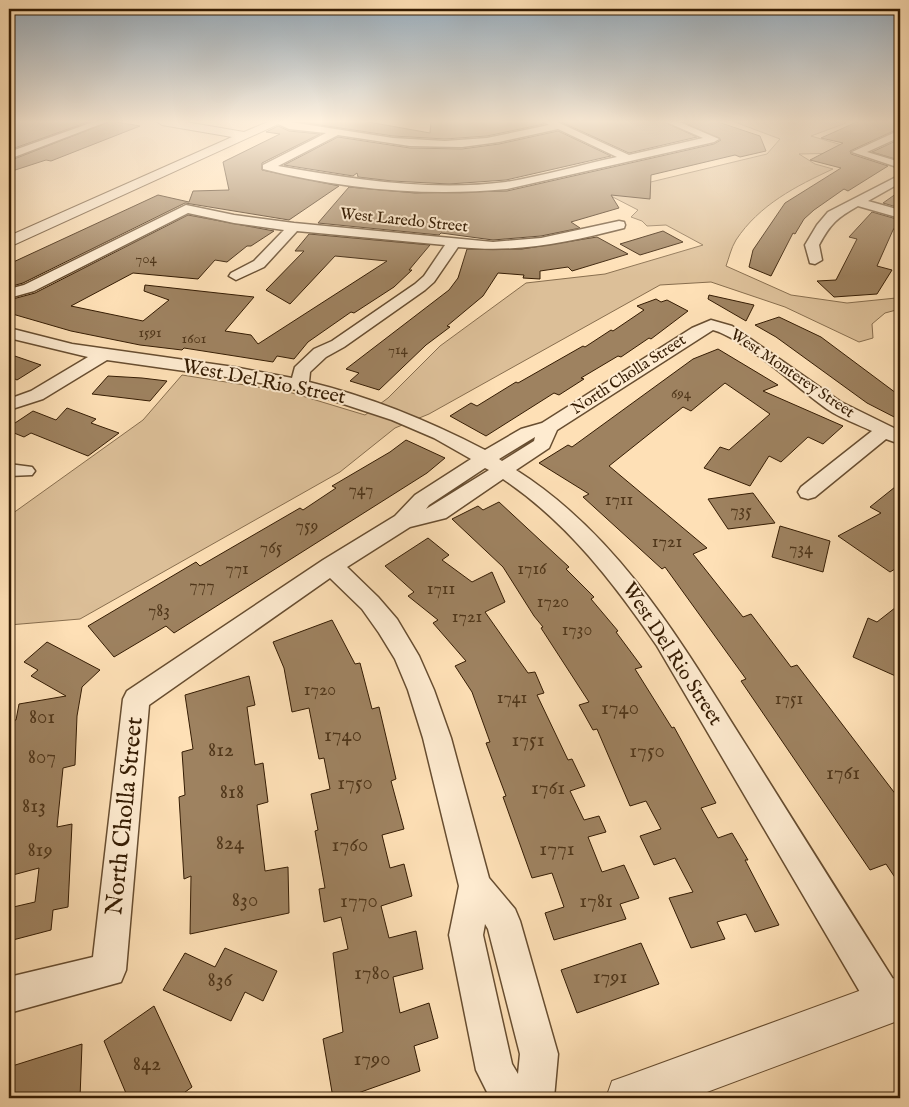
<svg xmlns="http://www.w3.org/2000/svg" width="909" height="1107" viewBox="0 0 909 1107" font-family="'IM FELL English',serif">
  <rect width="100%" height="100%" fill="#fee0b6"/>
  <filter id="stains"><feTurbulence type="fractalNoise" baseFrequency=".004" numOctaves="4"/><feColorMatrix values="0 0 0 0 .2 0 0 0 0 .09 0 0 0 0 .02 0 0 0 .5 -.17"/></filter>
  <radialGradient id="worn" r=".72"><stop offset=".6" stop-color="#630" stop-opacity="0"/><stop offset="1" stop-color="#630" stop-opacity=".3"/></radialGradient>
  <path fill="#dcbf98" stroke="#886e4e" d="M732,121H843L846,123L811,136L849,147L848,153L799,154L815,164L833,169C796,186 759,205 736,240C731,248 729,258 726,266L791,295L847,303L896,298L900,294V309L885,313L872,324L873,338L859,342L785,307L711,282L660,285L429,414L395,428L340,472L80,619L9,625V516L143,420L182,375L289,392L365,415L388,398L440,346L526,283L605,274L703,245L666,225L647,226L642,221L631,217L638,210L605,193L767,154L780,139Z"/>
  <path fill="#9e8260" stroke="#351c03" d="M9,121H91L9,150Z
    M111,121L140,126L51,161L46,160L9,172V161Z
    M294,121H363L430,133L431,122L439,121H541L544,124L487,136L445,139L393,136Z
    M559,121H662L697,137L629,153Z
    M681,121H715L760,136L766,151L740,157L735,155L651,175L650,199L611,195L619,208L571,222L580,228L541,236L493,240L441,233L439,235L318,223L349,187L415,193L507,191L714,144L721,140Z
    M859,121H900V128L850,151L851,154L888,166L848,191L844,189L814,210L804,219L795,234L793,233L771,276L749,267L753,250L785,203L841,168L810,160L843,143L821,138Z
    M278,126L289,131L320,134L262,163V170L339,186L289,220L185,203L23,283L9,287V264L158,195L189,202L193,191L229,190L223,162L280,134L266,132Z
    M558,131L611,156L506,180L449,184L392,181L358,177L357,173L353,176L284,165L338,137L410,148L462,149L499,144Z
    M900,139L899,160L872,152Z
    M900,191V208L883,203Z
    M872,212L900,220L893,230L877,266L892,270L877,294L834,297L817,281L836,280L857,239L849,237Z
    M188,215L274,231L251,246H247L227,262L215,260L198,279L133,273L71,306L143,321L169,300L144,291L145,285L254,297L225,331L251,335L258,344L387,261L335,256L290,304L266,290L304,251H295L309,234L430,245L409,270H412L394,287L354,313L351,312L308,342L294,359L277,356L273,362L184,348L182,350L140,345L71,331L9,313V300L35,293Z
    M663,231L683,242L640,255L620,244Z
    M597,237L628,254L572,271L568,267L540,271V279L523,278L524,275L498,273L483,296L447,326L450,327L426,345L379,390L350,381L359,373L346,369L449,290L458,278L467,249H522Z
    M709,295L754,305L746,321L708,299Z
    M656,299L661,302L667,300L688,311L651,339L649,338L621,357L618,356L581,378L584,379L559,395L554,393L486,436L450,416L471,403L477,406L516,382L518,383L583,346L585,347L611,330L613,331L644,310L637,306Z
    M779,317L821,337L900,396V420L867,403L776,337L755,325Z
    M718,349L778,385L763,391L843,426L823,444L808,437L781,462L769,456L750,486L704,468L720,447L729,450L770,414L725,383L691,411L683,407L609,466L707,548L693,554L743,617L751,614L791,667L797,665L900,800V885L886,864L870,870L741,681L746,679L665,567L662,569L583,497L589,494L539,463L568,445L572,447L693,359Z
    M9,354L41,365L17,380L9,376Z
    M108,376L142,378L167,381L150,401L92,394Z
    M67,408L96,419L91,423L119,433L88,456L31,433L24,437L9,431V427L33,411L56,420Z
    M406,440L445,458L427,473L174,633L166,626L114,657L88,626L196,562L200,566L300,508L303,510L336,488L332,486L390,452Z
    M900,483V566L890,572L838,536L881,513L870,507Z
    M753,493L775,523L728,529L708,499Z
    M499,502L569,567L566,569L594,597L591,599L618,631L616,632L642,667L635,669L672,728L674,727L716,803L701,808L718,838L732,833L748,860H745L779,925L755,932L746,914L717,922L725,939L691,948L669,898L693,892L675,858L654,865L640,836L661,829L646,801L630,806L597,729L593,730L579,705L589,702L541,628L543,627L534,616L503,567L452,519L478,506L483,510Z
    M780,526L830,541L823,572L772,557Z
    M428,538L449,555L442,560L472,582L492,572L505,602L485,612L528,673L535,672L544,693L537,695L568,760L572,759L585,786L570,791L584,820L599,816L606,832L588,837L602,872L624,865L639,898L620,904L626,919L554,940L545,913L564,907L552,873L532,878L503,797L506,796L486,743L490,742L472,692L455,666L466,661L433,623L438,620L408,596L414,592L385,566Z
    M900,604V678L853,657L868,618L877,622Z
    M332,620L355,664L360,663L372,709L379,707L396,779L391,781L404,829L382,835L390,868L404,864L412,896L381,906L389,938L416,931L423,969L393,977L400,1013L429,1003L438,1038L414,1046L420,1071L344,1098H333L323,1039L343,1032L333,953L348,949L341,917L324,922L319,889L325,888L315,831L318,830L311,794L330,789L324,758L319,759L309,708L292,712L284,668L273,642Z
    M47,642L100,670L82,687L77,716L75,765L63,768L57,827L72,824L68,907L53,910L51,930L9,941V908L35,902L39,868L9,876V721L16,720L19,704L66,696L31,676L38,670L24,662Z
    M249,676L255,705L247,707L255,765L263,763L268,802L257,805L265,871L288,867L289,913L190,934L191,876L184,879L179,797L185,795L182,752L193,749L185,695Z
    M641,943L659,984L577,1013L561,970Z
    M225,948L277,971L263,1001L245,992L231,1021L163,990L185,953L215,967Z
    M154,1006L192,1087L177,1098H128L104,1041Z
    M82,1044L80,1098H9V1067Z"/>
  <g fill="none" stroke-linecap="round" stroke-linejoin="round">
    <defs>
      <path id="minor" d="M96,121H109L9,159V152Z
        M272,121H284L393,138L445,141L487,138L549,125L543,121H555L629,155L703,138L664,121H677L719,139L714,142L507,189C428,197 340,189 263,169V165L326,133L289,129ZM558,129L617,157C580,165 543,176 506,182C430,192 353,179 278,166L338,135L410,146L462,147L499,142Z
        M900,130V137L867,152L900,162V168L852,152Z
        M900,175V183L868,201L900,210V218L858,206C837,218 831,223 819,245L822,260L815,264L810,263L805,245L817,225L828,212Z
        M186,205L234,215L294,223L493,242L541,238L619,221L624,222L625,225L624,228C565,243 519,253 458,247L434,282L425,290L344,347L326,357L310,372L309,382C371,397 429,421 485,450L521,429L542,423L692,328L711,320L732,326L841,402L900,431V444L886,439L815,497L808,499L801,497L798,492L801,487L872,431C857,424 840,418 827,409C797,388 745,339 713,330L557,430L549,448L516,470C623,538 685,649 751,753C800,832 850,911 900,990V1016L887,1021L874,1016L657,646C614,583 567,522 503,479L446,518L410,527L347,567L378,597L397,619L419,656L434,690L451,738L489,878L515,909L520,921L558,1054L554,1098H490L476,1070L449,935L459,886L423,738L408,690L395,659L379,633L362,609L330,578L149,705L126,970L121,982L9,1013V977L93,957L123,699L127,691L323,560L395,516L415,495L471,459L434,438L392,420L307,392L234,378L107,360L43,399L9,410V399L31,391L88,357L9,338V328L72,344L234,367L292,378L295,367L314,349L332,341L415,284L424,276L445,245L297,231L264,267L236,280L229,276L231,273L254,261L284,230L234,223L188,213L34,291L9,298V289L24,285ZM535,437L534,441L502,461L499,459ZM485,468L489,470L426,509L429,505ZM485,924L488,929L520,1054L518,1074L512,1064L483,935Z
        M9,464L32,467L35,471L32,475L9,476Z"/>
      <path id="tertiary" d="M156,121H180L244,132L270,121H285L9,247V236L232,137L162,125Z
        M900,976V1020L691,1098H606L612,1081L629,1075Z"/>
    </defs>
    <use href="#minor" stroke="#674d30" stroke-width="3"/>
    <use href="#tertiary" stroke="#674d30" stroke-width="2"/>
    <use href="#minor" fill="#feebd0" fill-rule="evenodd"/>
    <use href="#tertiary" fill="#feebd0" fill-rule="evenodd"/>
  </g>
  <linearGradient id="sky" x2="0" y2="1"><stop stop-color="#95abbc"/><stop offset="0.44" stop-color="#fff1de"/><stop offset="1" stop-color="#fff1de" stop-opacity="0"/></linearGradient>
  <rect width="909" height="276" fill="url(#sky)"/>
  <g text-anchor="middle" dominant-baseline="central" stroke-width="4" stroke-linejoin="round" paint-order="stroke">
    <g font-size="15" fill="#4f361a">
      <text x="146" y="258">704</text>
      <text x="150" y="332">1591</text>
      <text x="194" y="338">1601</text>
      <text x="398" y="349">714</text>
      <text x="681" y="393">694</text>
    </g>
    <g font-size="16" fill="#351c03" stroke="#feebd0">
      <text transform="translate(404 221) rotate(6)">West Laredo Street</text>
      <text transform="translate(792 374) rotate(34)">West Monterey Street</text>
      <text transform="translate(629 375) rotate(-33)">North Cholla Street</text>
    </g>
    <g font-size="18" fill="#4f361a">
      <text x="361" y="490">747</text>
      <text x="619" y="500">1711</text>
      <text x="741" y="511">735</text>
      <text x="307" y="526">759</text>
      <text x="667" y="542">1721</text>
      <text x="271" y="548">765</text>
      <text x="801" y="549">734</text>
      <text x="237" y="569">771</text>
      <text x="532" y="569">1716</text>
      <text x="202" y="586">777</text>
      <text x="441" y="589">1711</text>
      <text x="553" y="602">1720</text>
      <text x="159" y="611">783</text>
      <text x="467" y="617">1721</text>
      <text x="577" y="630">1730</text>
      <text x="320" y="690">1720</text>
      <text x="512" y="698">1741</text>
      <text x="789" y="699">1751</text>
    </g>
    <g font-size="20" fill="#351c03" stroke="#feebd0">
      <text transform="translate(264 382) rotate(11)">West Del Rio Street</text>
      <text transform="translate(672 654) rotate(57)">West Del Rio Street</text>
    </g>
    <g font-size="21" fill="#4f361a">
      <text x="620" y="708">1740</text>
      <text x="42" y="717">801</text>
      <text x="343" y="735">1740</text>
      <text x="528" y="740">1751</text>
      <text x="221" y="750">812</text>
      <text x="647" y="751">1750</text>
      <text x="42" y="757">807</text>
      <text x="843" y="773">1761</text>
      <text x="355" y="783">1750</text>
      <text x="548" y="788">1761</text>
      <text x="232" y="792">818</text>
      <text x="34" y="806">813</text>
      <text x="230" y="843">824</text>
      <text x="350" y="845">1760</text>
      <text x="557" y="849">1771</text>
      <text x="40" y="850">819</text>
      <text x="245" y="900">830</text>
      <text x="359" y="901">1770</text>
      <text x="596" y="901">1781</text>
      <text x="372" y="973">1780</text>
      <text x="610" y="977">1791</text>
      <text x="220" y="980">836</text>
      <text x="372" y="1059">1790</text>
      <text x="147" y="1064">842</text>
    </g>
    <g font-size="24" fill="#351c03" stroke="#feebd0">
      <text transform="translate(125 816) rotate(-84)">North Cholla Street</text>
    </g>
  </g>
  <rect width="909" height="1107" fill="none" stroke="#fee0b6" stroke-width="30"/>
  <rect x="10" y="10" width="889" height="1087" fill="none" stroke="#351c03" stroke-width="2.5"/>
  <rect x="15" y="15" width="879" height="1077" fill="none" stroke="#351c03"/>
  <rect width="100%" height="100%" filter="url(#stains)"/>
  <rect width="100%" height="100%" fill="url(#worn)"/>
</svg>
